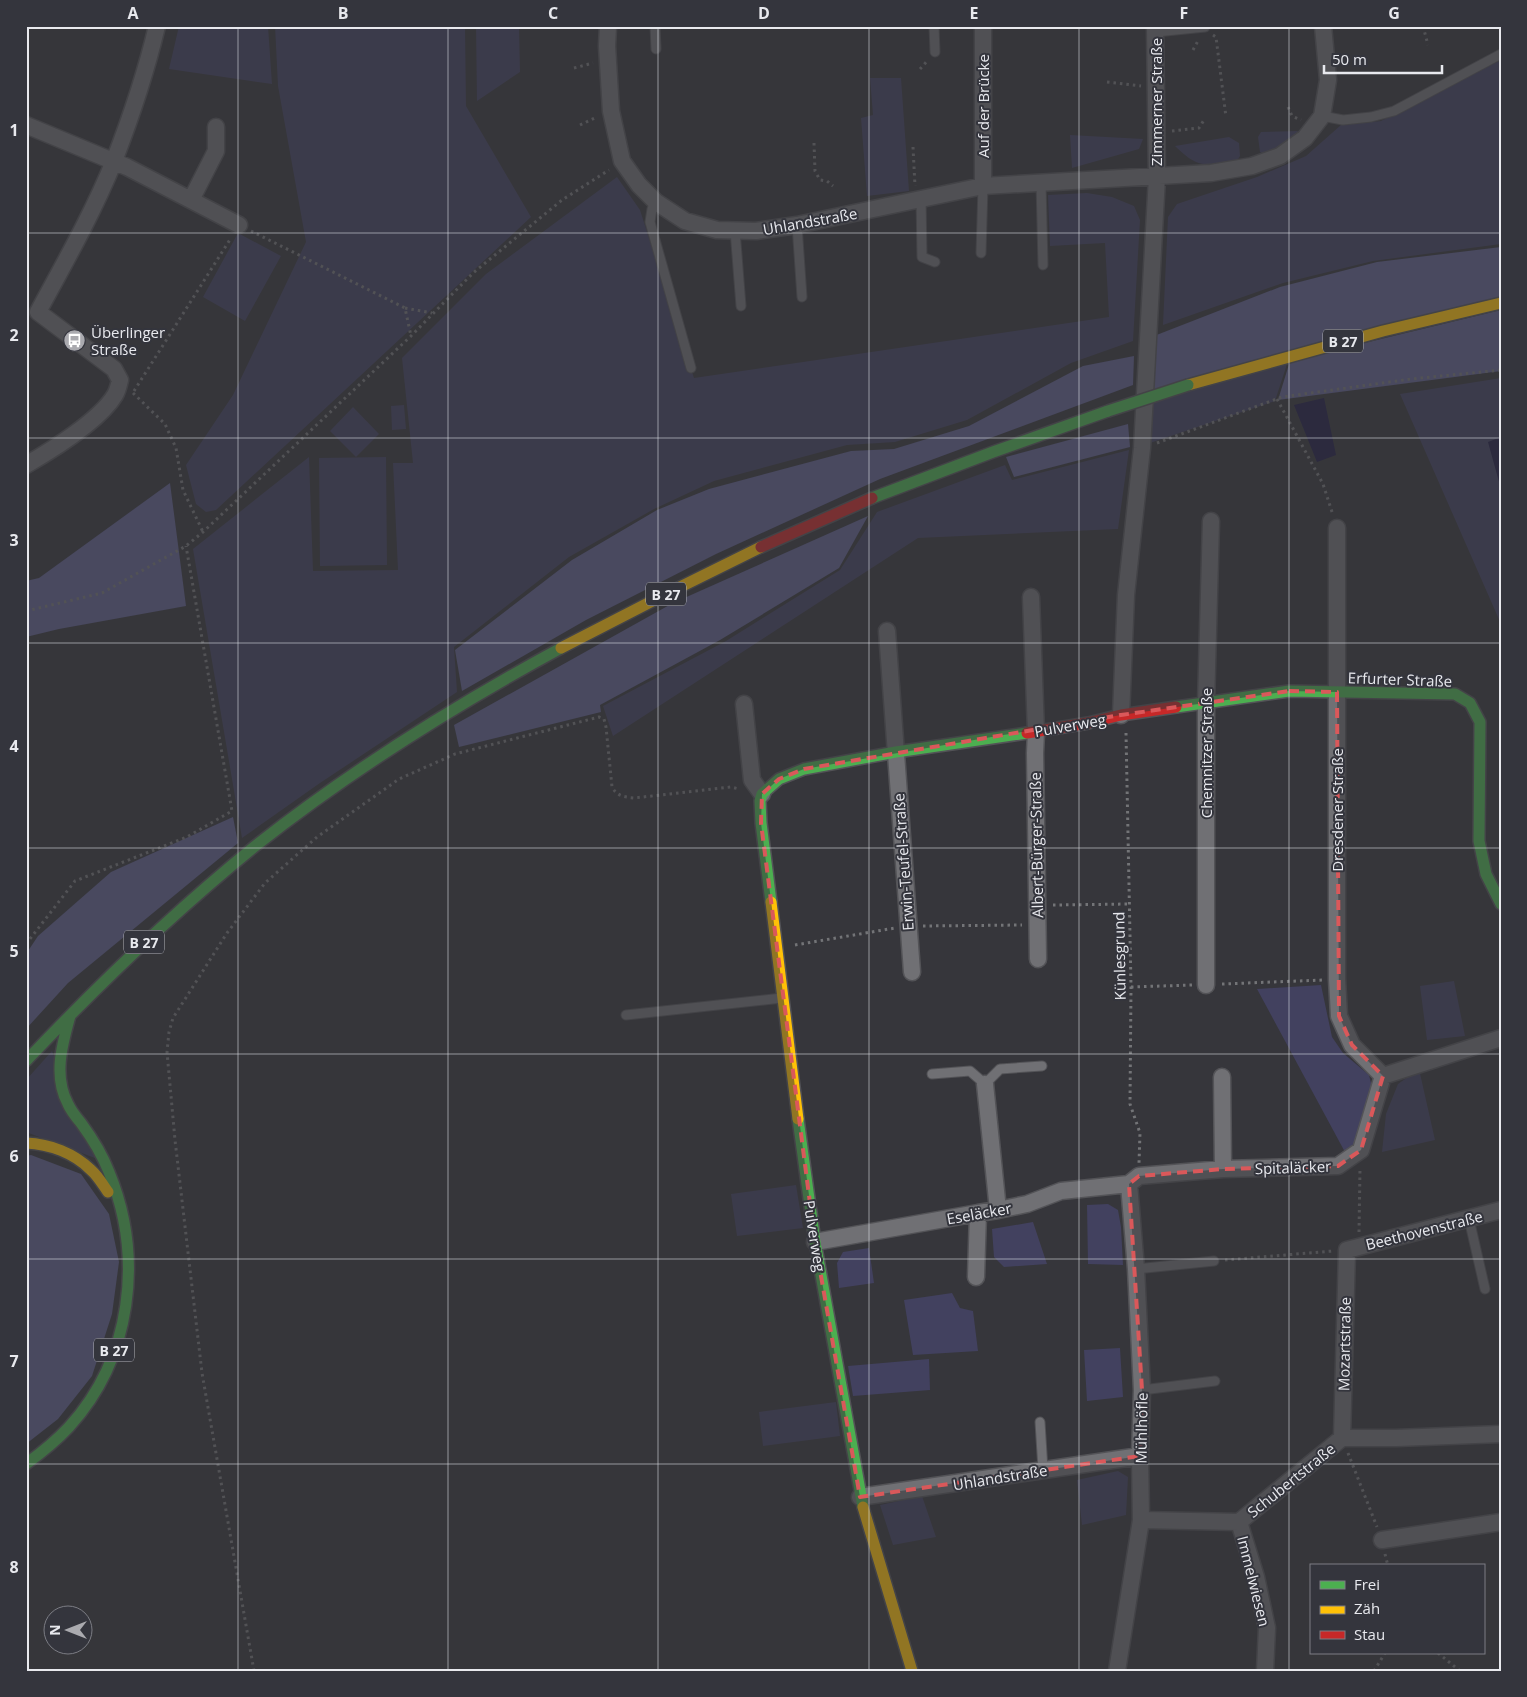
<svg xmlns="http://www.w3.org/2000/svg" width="1527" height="1697" viewBox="0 0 1527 1697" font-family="'Open Sans',sans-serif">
  <rect width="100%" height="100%" fill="#36363b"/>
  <path fill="#42415f" d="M179,26H268L272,84L169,69Z
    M275,26H465L466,106L531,217L216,510L206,512L196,504L186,465L233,395L306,242L278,86Z
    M476,26H519L520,72L477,101Z
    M1501,60V244L1373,261L1283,283L1163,325L1168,217L1177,204L1257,177L1306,156L1341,125L1381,121Z
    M870,78H901L909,191L867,196L861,118L873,115Z
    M1298,131L1287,144L1265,155L1260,152L1258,137L1261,132Z
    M1070,135L1143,139L1139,149L1072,168Z
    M1229,137L1239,143L1240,156L1235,164C1206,166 1197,168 1175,146Z
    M617,177L640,210L694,378L1109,317L1105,243L1050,246L1048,195L1087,193L1112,197L1134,206L1140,220L1133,341L1071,363L967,420L895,442L847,445L714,481L654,509L569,557L454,647L457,692L320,783L242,838L193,549L309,457L313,571L398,570L393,463H413L402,358L486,274Z
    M238,233L281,256L245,321L203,297Z
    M1288,361L1275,401L1147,444L1149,402Z
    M1501,378V624L1400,394Z
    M404,405L406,429L392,430L391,406Z
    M353,407L379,434L356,457L330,431Z
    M1129,450L1118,529L918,538L613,736L603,706L726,641L840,570L877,512L1005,465L1012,480Z
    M386,457L387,565L320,566L319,458Z
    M1454,981L1465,1036L1427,1040L1420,986Z
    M1321,985L1332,1037L1343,1053L1369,1075L1373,1091L1357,1140L1346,1154L1257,989Z
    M52,1051L95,1158L26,1132V1080Z
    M1419,1069L1435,1140L1382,1152L1386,1114L1398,1084Z
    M796,1185L803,1228L737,1236L731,1194Z
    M1108,1204L1118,1210L1121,1227L1123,1265L1088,1264L1087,1205Z
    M1033,1222L1047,1264L1004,1267L994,1257L992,1229Z
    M869,1248L874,1283L839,1288L837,1263L843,1252Z
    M952,1293L960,1308L973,1311L978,1351L913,1355L904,1300Z
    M1120,1348L1123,1397L1087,1401L1084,1350Z
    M929,1359L930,1390L853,1396L848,1366Z
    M836,1402L840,1436L763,1446L759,1412Z
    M1118,1471L1128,1477L1126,1515L1082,1525L1077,1480Z
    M922,1496L936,1537L893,1545L880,1505Z"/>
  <path fill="#5f5f8c" d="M1501,247V303L1150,392L1154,336L1280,287L1377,262Z
    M1501,310V371L1278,400L1290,361Z
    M1134,356L1133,385L880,479L716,554L586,620L462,691L455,650L572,560L657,510L709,489L851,451L894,449L969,426L1083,366Z
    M1128,424L1130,447L1014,477L1006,457Z
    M170,483L186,606L59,629L26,637V581L39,578Z
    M868,516L839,568L720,640L600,705L601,712L459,747L454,725L673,603Z
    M233,817L238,843L68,983L26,1029V954L38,936L111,872Z
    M31,1155L81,1174L109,1214L119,1262L112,1314L92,1376L58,1419L26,1444V1156Z"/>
  <path fill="#1f1b44" d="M1324,398L1336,455L1317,462L1294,405Z
    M1501,437V489L1488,442Z"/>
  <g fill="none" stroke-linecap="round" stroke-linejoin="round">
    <defs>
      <path id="lane" d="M655,26L656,49
        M934,26L935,52
        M1156,32L1205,27
        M1322,116L1343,120L1371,117L1394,111L1501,54
        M1041,183L1043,265
        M921,198L922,257L935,262
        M656,202L652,209L650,222L691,368
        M797,225L802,297
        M735,230L741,306
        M981,253L983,186
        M626,1015L782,998
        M932,1074L970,1071L985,1084L1000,1069L1042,1066
        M1469,1219L1485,1289
        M1136,1269L1214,1261
        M1142,1390L1215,1381
        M1040,1422L1043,1470"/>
      <path id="street" d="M608,26L607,46L611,111L622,161L639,185L656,202L685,221L717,230L756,231L797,225L983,186L1211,173L1252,166L1280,156L1305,138L1322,116L1328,80L1323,26
        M26,125L127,167L239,225
        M983,186V26
        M191,200L216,151V127
        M26,465C52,450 100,420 115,395C118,390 119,384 120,380L114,369L38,312C65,262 93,213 114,161C131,117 146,72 157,26
        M1337,528V979L1339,1016L1352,1045L1383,1076
        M1031,597L1036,732L1035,753L1038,959
        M887,631L912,972
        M744,704L752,780L762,794
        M1121,715L1126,595L1142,448L1157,177L1155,26
        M1206,985V704L1211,521
        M1222,1077L1223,1169
        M985,1084L998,1210
        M815,1242L978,1213L998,1210L1027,1204L1061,1191L1129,1184L1139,1176L1223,1169L1338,1166L1361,1150L1383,1076L1501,1038
        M976,1277L978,1213
        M1342,1438L1347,1250L1501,1210
        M860,1497L1140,1456
        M1141,1520L1239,1522L1342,1438H1396L1501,1434
        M1239,1522L1256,1577L1267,1628L1265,1671
        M1382,1540L1501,1522
        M1117,1671L1141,1520L1140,1456L1142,1390L1136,1269L1129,1184"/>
      <path id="fast" d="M872,498L993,452L1108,411
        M1176,707L1289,691L1455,694L1470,703L1480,722L1479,841L1486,874L1501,904
        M771,902L761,823L760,801L762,794L779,779L804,769L896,752L1027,733
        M26,1061C98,985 173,913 254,847C350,771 454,706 561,648
        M798,1119L815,1242L863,1507
        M26,1464C41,1453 56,1441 69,1427C132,1358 144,1257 109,1172C102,1154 92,1138 81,1123C76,1117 71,1111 68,1104C53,1076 62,1045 70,1016"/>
      <path id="slow" d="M1188,385L1383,331L1501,303
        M561,648L662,596L761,547
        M771,902L798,1119
        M26,1143C50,1144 74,1153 91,1170C98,1176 103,1185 108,1192
        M863,1507L912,1671"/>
      <path id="jam" d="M761,547L872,498
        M1027,733L1088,723L1121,715L1176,707"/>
    </defs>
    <use href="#lane" stroke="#535357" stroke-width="11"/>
    <use href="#street" stroke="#535357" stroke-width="19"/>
    <use href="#fast" stroke="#535357" stroke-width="14"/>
    <use href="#slow" stroke="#535357" stroke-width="14"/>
    <use href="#jam" stroke="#535357" stroke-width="14"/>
    <path stroke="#737477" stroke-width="3" stroke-dasharray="2.5 4" stroke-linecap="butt" d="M1423,26L1428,45
      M1213,35L1216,37L1226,117
      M1193,50L1199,39
      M574,68L593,63
      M920,69L928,60
      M1107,82L1141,86
      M1288,107L1292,116L1301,120
      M580,125L597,117
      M1172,131L1199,128L1204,120
      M814,143L815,171L820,180L827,181L833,186
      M913,147L915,186
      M251,231L405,308L411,336
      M405,308L432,313
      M134,391L231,238
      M133,393L165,424L176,448L183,490L203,532
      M1277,399L1323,484L1333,515
      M1157,443L1282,397L1411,379L1501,370
      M26,611L102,593L186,546L203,532L411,336L473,273L562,200L609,170
      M1126,733L1131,987L1130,1104L1140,1133L1139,1163
      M1053,905L1130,904
      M923,926L1022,925
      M26,944L75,881L187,837L232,811L186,546
      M795,945L895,928
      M1222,984L1323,980
      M1131,987L1193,985
      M1359,1232L1360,1168
      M1225,1260L1333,1251
      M1348,1453L1377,1527
      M1385,1554L1388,1566
      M1438,1653L1460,1671
      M254,1671L202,1373L175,1140L167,1052L169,1032L173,1018L227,933L265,883L317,837L399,779L455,754L599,717L604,719L606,727L612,787C617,796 624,797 634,798L731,787L739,789
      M1374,1671L1385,1653"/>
    <use href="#lane" stroke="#707074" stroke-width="9"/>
    <use href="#street" stroke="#707074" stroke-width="16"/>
    <use href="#fast" stroke="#4caf50" stroke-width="11"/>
    <use href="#slow" stroke="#ffc107" stroke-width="11"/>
    <use href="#jam" stroke="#c62828" stroke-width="11"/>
    <defs>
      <path id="fast-bridge" d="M1108,411L1188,385"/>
    </defs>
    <use href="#fast-bridge" stroke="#535357" stroke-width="14" stroke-linecap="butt"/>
    <use href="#fast-bridge" stroke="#4caf50" stroke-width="11"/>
  </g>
  <path d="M0 0H1527V1697H0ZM1289,691L1337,692L1339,1016L1352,1045L1383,1076L1361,1150L1338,1166L1223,1169L1139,1176L1129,1184L1142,1390L1140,1456L860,1497L815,1242L761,823L762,794L779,779L804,769L1121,715Z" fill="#36363b" fill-opacity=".55" fill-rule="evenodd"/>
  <path fill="none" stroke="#da585a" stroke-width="4" stroke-dasharray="10 6" stroke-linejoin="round" d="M1289,691L1337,692L1339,1016L1352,1045L1383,1076L1361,1150L1338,1166L1223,1169L1139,1176L1129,1184L1142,1390L1140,1456L860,1497L815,1242L761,823L762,794L779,779L804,769L1121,715Z"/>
  <path fill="none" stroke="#e8e9ee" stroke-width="1" stroke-opacity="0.55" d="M238,26V1671M448,26V1671M658,26V1671M869,26V1671M1079,26V1671M1289,26V1671M26,233H1501M26,438H1501M26,643H1501M26,848H1501M26,1054H1501M26,1259H1501M26,1464H1501"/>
  <defs>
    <symbol id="bus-disc" viewBox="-11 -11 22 22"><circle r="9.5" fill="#aaaaaf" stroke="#34353d"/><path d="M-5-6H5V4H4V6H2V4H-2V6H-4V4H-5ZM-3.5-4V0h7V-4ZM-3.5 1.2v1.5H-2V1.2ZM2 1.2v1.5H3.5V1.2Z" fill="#fff"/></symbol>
  </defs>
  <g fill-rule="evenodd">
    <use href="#bus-disc" x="62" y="328" width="25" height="25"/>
  </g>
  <g text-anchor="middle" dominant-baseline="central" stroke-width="4" stroke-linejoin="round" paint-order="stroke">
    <g fill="#34353d" stroke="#b2b3b9" stroke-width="1">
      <rect x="1323" y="329.5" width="40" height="23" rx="4"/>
      <rect x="646" y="582.5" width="40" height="23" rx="4"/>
      <rect x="124" y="930.5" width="40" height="23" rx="4"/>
      <rect x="94" y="1338.5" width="40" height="23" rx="4"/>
    </g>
    <g font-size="14" font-weight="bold" fill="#e8e9ee">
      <text x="1343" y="341">B 27</text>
      <text x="666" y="594">B 27</text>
      <text x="144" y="942">B 27</text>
      <text x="114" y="1350">B 27</text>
    </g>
    <g font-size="15" fill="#e8e9ee" stroke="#34353d">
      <text transform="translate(1156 102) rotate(-90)">Zimmerner Straße</text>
      <text transform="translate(983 106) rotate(-90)">Auf der Brücke</text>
      <text transform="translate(810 221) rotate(-10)">Uhlandstraße</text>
      <text transform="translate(1400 679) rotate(2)">Erfurter Straße</text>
      <text transform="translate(1070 725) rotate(-10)">Pulverweg</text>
      <text transform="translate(1206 753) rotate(-90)">Chemnitzer Straße</text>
      <text transform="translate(1337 810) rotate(-90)">Dresdener Straße</text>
      <text transform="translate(1036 845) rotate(-91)">Albert-Bürger-Straße</text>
      <text transform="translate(903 862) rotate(-94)">Erwin-Teufel-Straße</text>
      <text transform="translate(1119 956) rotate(-91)">Künlesgrund</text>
      <text transform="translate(1293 1167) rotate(-2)">Spitaläcker</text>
      <text transform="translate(979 1213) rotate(-10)">Eseläcker</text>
      <text transform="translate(1424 1230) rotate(-14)">Beethovenstraße</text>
      <text transform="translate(815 1236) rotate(81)">Pulverweg</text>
      <text transform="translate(1344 1344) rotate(-89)">Mozartstraße</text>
      <text transform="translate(1141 1428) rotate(-89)">Mühlhöfle</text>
      <text transform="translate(1000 1477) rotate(-9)">Uhlandstraße</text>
      <text transform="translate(1291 1480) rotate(-39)">Schubertstraße</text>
      <text transform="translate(1254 1581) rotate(76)">Immelwiesen</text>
    </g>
    <g font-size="15" fill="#e8e9ee" stroke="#34353d" text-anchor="start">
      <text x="91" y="332">Überlinger<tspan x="91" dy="17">Straße</tspan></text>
    </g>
  </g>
  <rect width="1527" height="1697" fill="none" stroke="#34353d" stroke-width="55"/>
  <rect x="1310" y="1564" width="175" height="90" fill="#34353d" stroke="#7c7d84"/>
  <rect x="1320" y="1581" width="25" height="8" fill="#4caf50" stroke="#7c7d84"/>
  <text x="1354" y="1590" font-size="15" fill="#e8e9ee">Frei</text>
  <rect x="1320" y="1606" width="25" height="8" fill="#ffc107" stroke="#7c7d84"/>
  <text x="1354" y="1614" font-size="15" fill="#e8e9ee">Zäh</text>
  <rect x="1320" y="1631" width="25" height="8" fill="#c62828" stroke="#7c7d84"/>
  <text x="1354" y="1640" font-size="15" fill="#e8e9ee">Stau</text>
  <g transform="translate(68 1630) rotate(270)"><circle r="24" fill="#34353d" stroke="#7c7d84"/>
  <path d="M0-4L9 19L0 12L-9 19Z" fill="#aaaaaf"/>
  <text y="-8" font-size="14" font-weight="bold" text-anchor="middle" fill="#e8e9ee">N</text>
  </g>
  <path d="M1324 65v8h118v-8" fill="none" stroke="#e8e9ee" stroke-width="2.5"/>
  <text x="1332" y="65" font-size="15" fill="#e8e9ee" stroke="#34353d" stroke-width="4" paint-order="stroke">50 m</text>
  <rect x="28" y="28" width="1472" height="1642" fill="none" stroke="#e8e9ee" stroke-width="2"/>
  <g font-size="16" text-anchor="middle" font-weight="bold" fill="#e8e9ee">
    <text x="133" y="19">A</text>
    <text x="343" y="19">B</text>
    <text x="553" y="19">C</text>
    <text x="764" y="19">D</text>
    <text x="974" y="19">E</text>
    <text x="1184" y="19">F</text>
    <text x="1394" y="19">G</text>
    <text x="14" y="136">1</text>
    <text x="14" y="341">2</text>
    <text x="14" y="546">3</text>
    <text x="14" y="752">4</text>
    <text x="14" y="957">5</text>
    <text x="14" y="1162">6</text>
    <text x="14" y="1367">7</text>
    <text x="14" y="1573">8</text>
  </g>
</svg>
